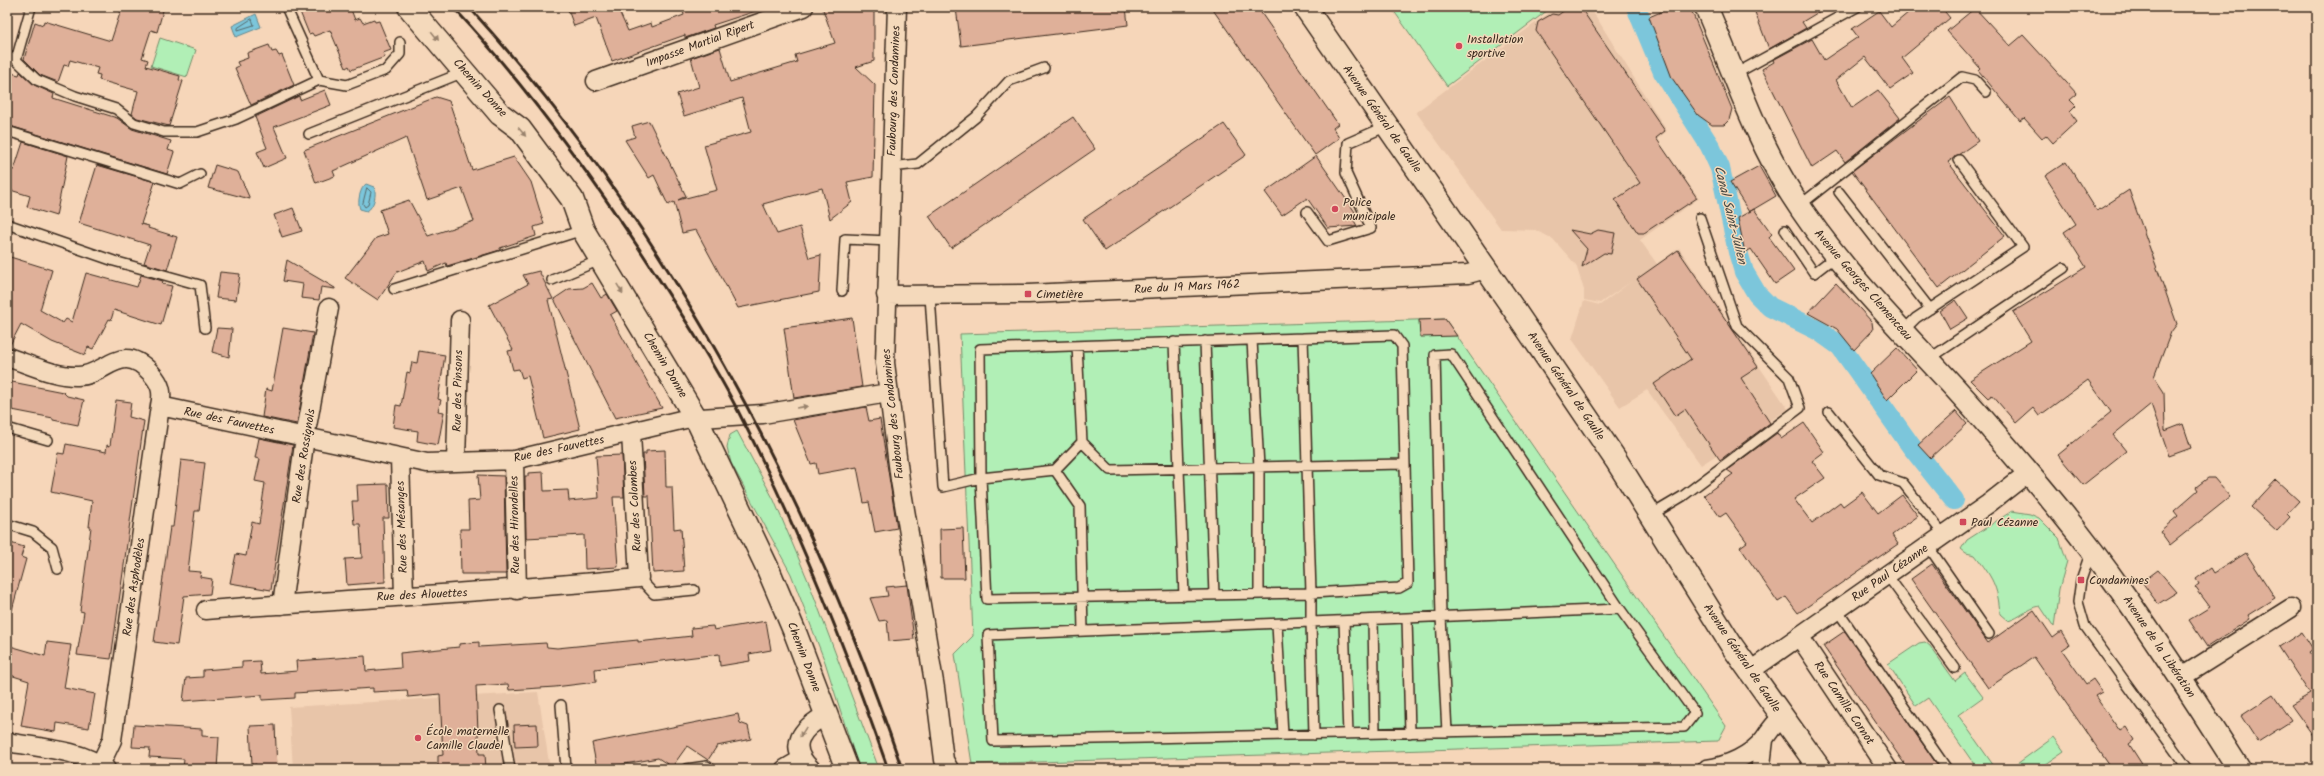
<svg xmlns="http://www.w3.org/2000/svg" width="2324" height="776" viewBox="0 0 2324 776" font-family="Kalam,sans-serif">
  <rect width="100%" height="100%" fill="#f6d6b9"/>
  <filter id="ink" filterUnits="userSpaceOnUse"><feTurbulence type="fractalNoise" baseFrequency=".025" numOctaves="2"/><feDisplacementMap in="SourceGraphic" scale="8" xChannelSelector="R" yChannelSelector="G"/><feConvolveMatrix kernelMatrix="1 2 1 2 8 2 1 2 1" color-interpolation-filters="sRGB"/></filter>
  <g filter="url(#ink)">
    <path fill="#e8c5a9" d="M1557,7H1590L1667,131L1656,140L1699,198L1640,240L1657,264L1679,248L1788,409L1701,465L1647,390L1620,407L1572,339L1584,301L1600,305L1632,281L1600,303L1584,300V290L1576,265L1553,239L1536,230L1501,229L1416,112Z
      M538,692L550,769H293L289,707Z"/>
    <path fill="#b1efb6" stroke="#768c6a" d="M1391,7H1552L1447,86Z
      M160,38L196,50L187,77L151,66Z
      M1445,319L1726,726L1718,741L972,764L955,654L973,636L960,334Z
      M737,431L774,500L809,583L879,769H859L825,662L791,574L731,463L727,447L730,435Z
      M2012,511L2030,514L2039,518L2059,538L2067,561L2059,589L2054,627L2040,606C2028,608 2020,618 2008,621L2000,614C1998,586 1992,577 1975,555L1966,553L1961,549L1967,540Z
      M1925,642L1930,646L1955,681L1965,673L1983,697L1958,715L1996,769H1974L1976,767L1928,698L1916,706L1888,664L1919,643Z
      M2054,737L2064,751L2038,769H2010Z"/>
    <path fill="#7cc6db" stroke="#62888f" d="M256,14L261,27L236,37L232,26Z
      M366,184L374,187C377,194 374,207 367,211L360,209C357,202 360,188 366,184Z"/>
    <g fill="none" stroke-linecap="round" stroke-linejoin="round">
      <path stroke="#55686a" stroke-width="1" d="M252,19L254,25L238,30V28Z
        M367,188L371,192L368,205L365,207L363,204Z"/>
      <path stroke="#7cc6db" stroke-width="20" d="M1636,7L1663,72L1710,146L1720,168L1738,252L1744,272L1757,294L1770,307L1819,331L1840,346L1911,446L1954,500"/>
    </g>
    <path fill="#dfb099" stroke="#3b2a1e" d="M122,7H164L157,32L151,30L142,58L148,60L146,66L180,76L179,80L183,81L169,126L137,118L132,114L138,91L99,80L100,75L96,74L98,68L70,60L68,66L64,65L58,82L40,75L24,59L35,22L43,25L44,21L111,41Z
      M298,7H350L355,20L360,18L363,23L374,19L375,22L379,21L391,50L383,53L385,57L351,70L349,66L346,68L330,30L314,36L312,33L309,34Z
      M567,7H620L618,9L628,31L651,23L652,27L684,15L682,7H758L759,10L713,25L714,28L685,38V35L612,61L596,18L574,26Z
      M822,7H874V61L856,67L875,85L873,177L847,182L852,202L830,219L822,188L763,204L777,234L800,227L809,258L821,255L819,292L738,308L696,230L682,233L674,202L668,205L654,175L649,178L625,140L635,137L632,126L649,121L686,196L678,200L717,190L704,145L751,132L742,98L684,116L677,94L699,87L691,58L720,48L730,82L797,62L795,55L835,43Z
      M966,7H1126L1128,25L961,46L956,8Z
      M1211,7H1257L1338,124L1333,128L1339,138L1315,155Z
      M1569,7H1580L1665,131L1656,138L1697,198L1644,233H1638L1615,200L1640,183L1536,31L1538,22L1552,14L1558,15Z
      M1661,7H1690L1732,109L1729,120L1724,125H1712L1698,115L1672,78L1649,17L1663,11Z
      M1753,7H1827L1802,22L1806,28L1769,49Z
      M1915,7H1941L1950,18L1902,58L1913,73L1890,89L1865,57L1836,80L1852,108L1878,90L1900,118L1845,162L1837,151L1812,168L1762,69L1774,62L1773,60L1812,39L1824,60L1858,37L1852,29L1879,11L1891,27Z
      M1975,8L2010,46L2023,35L2077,94L2070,100L2076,106L2070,112L2077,121L2053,143L2046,135L2042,138L2024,118L2020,121L1978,70L1980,68L1947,31Z
      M269,45L272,52L276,51L279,56L282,55L294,85L251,105L235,68L239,66L237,62L248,58L247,53Z
      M7,72L19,75L20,72L34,85L54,94L53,98L117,118L132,129L171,141L168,150L174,152L167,174L7,125V114L11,102L7,101Z
      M325,90L331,105L274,127L287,158L264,168L257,152L267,148L255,117L299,96L300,100Z
      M436,97L449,101L472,170L514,157L531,182L544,224L534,227L536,236L500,248V250L447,266L446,263L428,271L425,261L397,272L378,300L345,278L376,238L388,234L380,210L409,200L428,236L474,221L462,188L427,200L406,138L333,171L335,176L316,183L304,150Z
      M1950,97L1978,141L1948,162L2005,236L1939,288L1852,171Z
      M1073,117L1095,149L951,248L929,216Z
      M1224,124L1246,155L1105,251L1083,219Z
      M23,142L68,156L56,216L27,207L30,196L7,189V168L14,170Z
      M1316,156L1355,212L1351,215L1357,226L1328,228L1307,198L1282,215L1265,192Z
      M2066,162L2097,211L2129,190L2177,324L2171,332L2154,377L2164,392L2165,431L2183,424L2191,448L2169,456L2151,404L2113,435L2126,451L2083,485L2058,455L2111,412L2088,380L2039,416L2033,408L2016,423L1992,395L1988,398L1970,380L2031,341L2013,312L2086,267L2064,232L2076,224L2045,176Z
      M97,165L155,182L141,224L149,226L148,228L177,237L167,270L144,263L150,245L79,223Z
      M215,165L238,172L250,199L208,188Z
      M1759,166L1776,196L1749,212L1730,182Z
      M293,208L302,231L282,237L274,215Z
      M1754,209L1772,234L1769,237L1794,271L1775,284L1751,249L1745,253L1738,218Z
      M1570,230L1590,234L1598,230L1615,233L1611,254L1604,253L1582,267L1587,249Z
      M1678,250L1758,367L1741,378L1770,423L1720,460L1685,409L1675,416L1654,384L1691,359L1637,279Z
      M7,256L52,270L40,310L63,323L66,319L72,322L86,273L137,287L141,275L163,281L162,284L172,286L161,325L114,310L111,320L109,319L93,349L88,347L85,355L52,342L21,324L9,347H7Z
      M287,260L335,288V289L321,287L319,300L301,298L303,284L283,281Z
      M539,271L553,299L548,300L580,429L543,438L528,376L522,378L519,369L513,370L508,351L513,350L489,305L528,284L523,275Z
      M220,272L240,274L236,300L216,298Z
      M592,283L601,298L607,294L617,311L610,315L662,408L615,418L554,299L569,289L583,288Z
      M1836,283L1872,322L1873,330L1854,350L1837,329L1808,313Z
      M1956,300L1968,318L1950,329L1940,311Z
      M852,318L862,387L794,398L784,328Z
      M1445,319L1457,336L1420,337L1419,320Z
      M217,328L232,329L229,357L212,352Z
      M283,328L313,333L297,424L262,417L266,389L272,391Z
      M1897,348L1917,370L1887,400L1870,374Z
      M419,351L445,355L438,399L441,400L438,411L444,412L438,445L417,441L418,431L393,427L396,405L401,406L407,372L410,373L412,362L417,363Z
      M7,381L63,392L67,396L84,400L78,425L53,420V418L7,409Z
      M116,400L131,402L129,417L144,421L111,659L77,655L84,612L80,611L91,527H89L92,501L51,492L58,453L64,454L66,444L106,452L107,445L110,446Z
      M866,407L869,421L880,419L897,528L875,532L869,502L864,503L857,467L818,474L816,463L811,464L793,420Z
      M1956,411L1967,424L1930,458L1918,445Z
      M1804,423L1824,452L1812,461L1825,478L1794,499L1812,523L1840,502L1843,506L1862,492L1878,513L1902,495L1918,516L1892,535L1898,544L1798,613L1786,597L1778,602L1740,547L1747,542L1726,513L1720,517L1704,495L1733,474L1727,470L1777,433L1781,439Z
      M259,438L293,445L271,590L230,583L236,554L246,556L252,522L259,524L265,483L255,481L260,459L255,458Z
      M665,450L666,487H672L674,529L681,528L684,571L653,573L649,496H645L643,454H646V451Z
      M622,455L624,497H613L618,567L585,569L584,535L526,538L525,476H528V473L543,472L544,491L568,490L569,501L599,498L596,456Z
      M181,460L205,463L199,511H195L188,571L201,572L200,577L212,579L210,594L184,596L177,645L154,642L170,527H173Z
      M478,475L504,476L506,574H461L460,529H469L468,501L480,500Z
      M2208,478H2214L2230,497L2170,545L2160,531L2178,516L2174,511L2198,490L2196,487Z
      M2276,480L2299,501L2287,514L2290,517L2277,531L2251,507Z
      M388,484L389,518H383L385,582L347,585L345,559L362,558L360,524H354L352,501H358L357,485Z
      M963,528L965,578H941L940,529Z
      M7,542L24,547L21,557L26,559L12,610L7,609Z
      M2246,553L2275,598L2248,615L2250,619L2207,647L2189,620L2210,607L2195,587L2199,584L2196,579L2211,568L2214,573Z
      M1932,564L1988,643L2034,610L2053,638L2061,632L2069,645L2062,650L2086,684L2093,679L2102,692L2095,696L2120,731L2126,727L2134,740L2129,744L2145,769H2112L2034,657L1988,688L1911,579Z
      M2158,570L2177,592L2158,604L2142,582Z
      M907,585L914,639L889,641L887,620L879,621L870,598L888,596L886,587Z
      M766,621L771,650L749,654L750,661L720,666L719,654L595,669L596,682L555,687L509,690L508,684L476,686L479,754H485L486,769H438V756L443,755L440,694L408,697L407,690L373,692V688L295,693V698L262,700V695L183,701L186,678L203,677V670L242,667V662L260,661L261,674L297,671L296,661L365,656L366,671L401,668L400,653L459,647V644L479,642V647L546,643L547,647L557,648L638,640V642L692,636L691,628L713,626L714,630Z
      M1845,631L1940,769H1908L1823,646Z
      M2302,632L2313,649L2309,652L2317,663V741L2291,705L2310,694L2279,647Z
      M47,642L71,645L64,688L95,694L89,728L57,723L56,732L21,726L29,681L7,674V655L10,646L45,656Z
      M2273,695L2291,721L2258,742L2241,716Z
      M738,714L740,723L748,726L751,739L717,746L708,760L687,746L672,767L658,758L597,769L592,743Z
      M537,724L538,746L515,747L514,725Z
      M134,725L202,729V736L219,737L217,769H183L184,759L149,757L150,748L132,747Z
      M275,725L277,769H257L256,764L252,765L250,726Z"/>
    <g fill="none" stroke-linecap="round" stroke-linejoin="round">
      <defs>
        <path id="service" d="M286,7L319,80L347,85L386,70L400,54V42
          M7,56L16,60L37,80L75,96L116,109L134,123L164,132H197L236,119L319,80
          M16,60L31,7
          M1735,74L1857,7
          M7,131L180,184L200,174
          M309,134L464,72
          M891,167L918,164L976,117L1009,81L1044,68
          M1839,192L1930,309
          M1799,206L1962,77L1975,80L1986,92
          M1307,212L1328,241L1371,228L1346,173L1348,143L1387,126
          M7,224L114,261L200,285L205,328
          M1785,230L1814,273L1836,256
          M552,280L600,260
          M394,289L583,230
          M842,291L845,239L889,241
          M930,296L943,487L981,478L987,599L1311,593V622L1620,609L1695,713L1684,727L993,741L988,635L1311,622L1314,735
          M1902,332L1916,318L2023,247L1959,160
          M1252,340L1259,467V594
          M1205,341L1214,595
          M1174,342L1184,596
          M1077,346L1082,442L1110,470L1404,464
          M1929,359L2064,268
          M1829,412L1879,475L1903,483L1944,535
          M7,428L48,440
          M1082,442L1055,470L981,478L980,349L1394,335L1402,346L1408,583L1399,588L1311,593L1303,338
          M1055,470L1080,506L1083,631
          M1651,515L1683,496L1800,408L1789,378L1737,326L1700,218
          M7,524L33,532L52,547L58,569
          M1928,546L1989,634
          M2091,551L2081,580L2078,602L2085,626L2188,769
          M1887,575L1955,668
          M639,578L654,594L694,590
          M1837,610L1947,769
          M1407,618L1410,733
          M1373,620L1375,733
          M1344,621L1348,734
          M1277,624L1283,735
          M561,705L566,769
          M500,710L510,769
          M1447,732L1441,617L1435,355L1451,354L1620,609
          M686,769L707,766L711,769"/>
        <path id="minor" d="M897,7L885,363L900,480L935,688L944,760L949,769
          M596,81L804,7
          M886,295L1028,294L1468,274L1486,269
          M7,357C29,364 55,377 78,376C106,376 121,340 151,373C161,384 163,392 160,406
          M400,458L404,596
          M514,460L517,590
          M456,461L460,320
          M282,605L305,437L329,308
          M206,610C350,599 495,592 639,578L631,433
          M1799,636L1888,769
          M1750,671L1988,504L2029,472
          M2180,678L2291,608
          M7,742C39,748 80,749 106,769
          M100,765L112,740L160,406L427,463L514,460L685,419L763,414L888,393
          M785,769L802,759
          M811,769C786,746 802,728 826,715
          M1707,769C1727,766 1751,756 1764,739C1770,730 1774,724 1782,717
          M1762,769L1761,765L1764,740"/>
        <path id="tertiary" d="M409,7L500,114L520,129L572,199L583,230L697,420L768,569L796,635L847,769
          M1305,7L1513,308L1616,460L1732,646L1820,769"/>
        <path id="secondary" d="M1706,7C1733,69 1756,139 1792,195C1848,283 1926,352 1993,431C2038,483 2083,536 2122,592C2163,650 2201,709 2239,769"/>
      </defs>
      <use href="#service" stroke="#3b2a1e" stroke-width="12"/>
      <use href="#minor" stroke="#3b2a1e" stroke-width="21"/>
      <use href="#tertiary" stroke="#3b2a1e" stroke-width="25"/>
      <use href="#secondary" stroke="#3b2a1e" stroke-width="25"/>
      <use href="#service" stroke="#f4d9bb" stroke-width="9"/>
      <use href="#minor" stroke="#f4d9bb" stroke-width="18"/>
      <use href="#tertiary" stroke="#f4d9bb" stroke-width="22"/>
      <use href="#secondary" stroke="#f4d9bb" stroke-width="22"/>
      <path stroke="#3b2a1e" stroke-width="3" d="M453,7C524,83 585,167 642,253C675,304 709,355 737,409C797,525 845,646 888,769
        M469,7C667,225 808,491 902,769"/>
    </g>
    <defs><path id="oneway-solid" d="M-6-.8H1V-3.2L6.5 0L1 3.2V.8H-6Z"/></defs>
    <g fill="#98826c">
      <use href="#oneway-solid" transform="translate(435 36) rotate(51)"/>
      <use href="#oneway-solid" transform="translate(522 132) rotate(49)"/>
      <use href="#oneway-solid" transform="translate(620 289) rotate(58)"/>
      <use href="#oneway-solid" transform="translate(802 407) rotate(-9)"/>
      <use href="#oneway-solid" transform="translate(803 732) rotate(123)"/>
    </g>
  </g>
  <g fill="#d1495b" stroke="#f4d9bb" stroke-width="1.5">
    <circle cx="1459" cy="46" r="4"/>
    <circle cx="1335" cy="209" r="4"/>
    <rect x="1024" y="290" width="8" height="8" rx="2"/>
    <rect x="1959" y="518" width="8" height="8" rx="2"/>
    <rect x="2077" y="576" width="8" height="8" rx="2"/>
    <circle cx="418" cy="738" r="4"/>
  </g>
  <g text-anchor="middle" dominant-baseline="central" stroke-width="3" stroke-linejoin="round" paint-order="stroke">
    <g font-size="12" fill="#3b2a1e" stroke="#f4d9bb" text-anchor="start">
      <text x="1467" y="39">Installation<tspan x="1467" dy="14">sportive</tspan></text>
      <text x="1343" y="202">Police<tspan x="1343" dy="14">municipale</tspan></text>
      <text x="1036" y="294">Cimetière</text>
      <text x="1971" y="522">Paul Cézanne</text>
      <text x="2089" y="580">Condamines</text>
      <text x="426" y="731">École maternelle<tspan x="426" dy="14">Camille Claudel</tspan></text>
    </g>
    <g font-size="12" fill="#3b2a1e" stroke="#f4d9bb">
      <text transform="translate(700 44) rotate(-20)">Impasse Martial Ripert</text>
      <text transform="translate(480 88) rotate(48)">Chemin Donne</text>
      <text transform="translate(894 91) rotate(-88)">Faubourg des Condamines</text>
      <text transform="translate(1382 119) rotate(55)">Avenue Général de Gaulle</text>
      <text transform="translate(1863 285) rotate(49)">Avenue Georges Clemenceau</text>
      <text transform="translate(1187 287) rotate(-3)">Rue du 19 Mars 1962</text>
      <text transform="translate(665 365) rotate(59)">Chemin Donne</text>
      <text transform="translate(1566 386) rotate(56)">Avenue Général de Gaulle</text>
      <text transform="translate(458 391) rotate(-89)">Rue des Pinsons</text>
      <text transform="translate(893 414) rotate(-96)">Faubourg des Condamines</text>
      <text transform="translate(229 421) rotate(12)">Rue des Fauvettes</text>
      <text transform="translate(559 449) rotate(-12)">Rue des Fauvettes</text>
      <text transform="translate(304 456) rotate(-81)">Rue des Rossignols</text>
      <text transform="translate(635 506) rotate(-93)">Rue des Colombes</text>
      <text transform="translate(515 525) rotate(-91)">Rue des Hirondelles</text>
      <text transform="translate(402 527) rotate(-92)">Rue des Mésanges</text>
      <text transform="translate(1890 573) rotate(-35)">Rue Paul Cézanne</text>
      <text transform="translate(134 587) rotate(-82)">Rue des Asphodèles</text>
      <text transform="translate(422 595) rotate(-3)">Rue des Alouettes</text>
      <text transform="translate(2159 647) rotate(56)">Avenue de la Libération</text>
      <text transform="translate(804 657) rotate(69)">Chemin Donne</text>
      <text transform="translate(1742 658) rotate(56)">Avenue Général de Gaulle</text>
      <text transform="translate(1844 703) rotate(56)">Rue Camille Cornot</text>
    </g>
    <g font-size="13" font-style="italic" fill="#484944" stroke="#f4d9bb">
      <text transform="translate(1730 215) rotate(76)">Canal Saint-Julien</text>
    </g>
  </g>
  <rect width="2324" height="776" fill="none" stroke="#f4d9bb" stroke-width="24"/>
  <rect x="12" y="12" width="2300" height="752" fill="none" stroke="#3b2a1e" stroke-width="1.5" filter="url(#ink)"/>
</svg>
